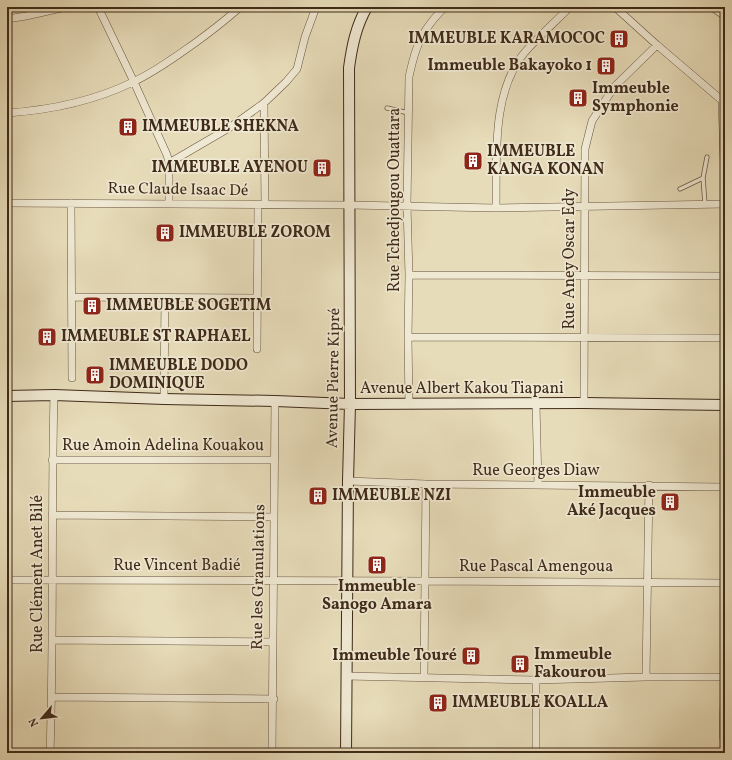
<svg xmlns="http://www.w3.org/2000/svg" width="732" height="760" viewBox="0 0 732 760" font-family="Vollkorn,serif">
  <rect width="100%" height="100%" fill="#e7dcb9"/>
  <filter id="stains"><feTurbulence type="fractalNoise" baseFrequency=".005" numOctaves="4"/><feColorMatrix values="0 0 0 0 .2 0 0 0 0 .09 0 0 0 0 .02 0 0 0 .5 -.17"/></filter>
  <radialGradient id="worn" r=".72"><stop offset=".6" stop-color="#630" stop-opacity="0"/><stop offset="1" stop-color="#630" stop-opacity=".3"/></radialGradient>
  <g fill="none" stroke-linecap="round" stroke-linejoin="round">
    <defs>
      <path id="lane" d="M709,7L725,18
        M387,108L409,113
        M703,178L705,204
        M680,189L703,178L707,157"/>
      <path id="street" d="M98,7L134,82L167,155L169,163V203
        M615,7L657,45L725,103
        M7,19L26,16L66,7
        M722,101L725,194
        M264,103L265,205
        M7,113C51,110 94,101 133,82C155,72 175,57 195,43C210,32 226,20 240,7
        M169,163L229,128L264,103L286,82L297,69L305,37L316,7
        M7,203L350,205L496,208L725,204
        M71,203L72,378
        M496,208C497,158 491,92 525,52C539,36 555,22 570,7
        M409,275L725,276
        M71,297L258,298
        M408,337L725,338
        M257,349L258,205
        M725,376V440
        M164,399L165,298
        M584,403L585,149L592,121L614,87L657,45
        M409,404L408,337L409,275L407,205L409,77C413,58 418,39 430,24C434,18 440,12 445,7
        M536,404L538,485
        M52,460H275
        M348,481L426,484L725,487
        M52,515L274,517
        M7,580L426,581L725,583
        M52,640L272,642
        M725,669L723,733L725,749
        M346,676L536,680L646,677H725
        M424,677L426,484
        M646,677L649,485
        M536,680V753
        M52,697L274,699
        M50,753C54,634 51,514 54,395
        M272,753L275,401"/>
      <path id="secondary" d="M7,396L54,395L164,399L275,401L350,404L584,403L725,405
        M346,753L348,481L350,404L349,68C352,46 356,26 367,7"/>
    </defs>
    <use href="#lane" stroke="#695641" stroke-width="5"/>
    <use href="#street" stroke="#695641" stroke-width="8"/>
    <use href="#secondary" stroke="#3f2a19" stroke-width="12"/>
    <use href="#lane" stroke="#efe8d2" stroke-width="3.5"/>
    <use href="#street" stroke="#efe8d2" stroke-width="7"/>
    <use href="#secondary" stroke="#efe8d2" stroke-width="10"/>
  </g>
  <defs>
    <symbol id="building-square" viewBox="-11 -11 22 22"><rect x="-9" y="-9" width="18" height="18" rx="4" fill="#8f2418" stroke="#efe8d2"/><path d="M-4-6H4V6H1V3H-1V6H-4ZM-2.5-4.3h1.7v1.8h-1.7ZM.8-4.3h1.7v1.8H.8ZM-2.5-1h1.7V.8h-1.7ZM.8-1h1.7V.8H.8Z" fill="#fff"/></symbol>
  </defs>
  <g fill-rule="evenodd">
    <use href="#building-square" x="608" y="28" width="22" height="22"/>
    <use href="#building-square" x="595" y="55" width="22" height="22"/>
    <use href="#building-square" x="567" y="87" width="22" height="22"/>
    <use href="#building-square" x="117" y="116" width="22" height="22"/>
    <use href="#building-square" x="462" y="150" width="22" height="22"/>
    <use href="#building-square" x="311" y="157" width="22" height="22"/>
    <use href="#building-square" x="154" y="222" width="22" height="22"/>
    <use href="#building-square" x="81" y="295" width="22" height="22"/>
    <use href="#building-square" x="36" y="326" width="22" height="22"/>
    <use href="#building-square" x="84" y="364" width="22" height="22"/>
    <use href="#building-square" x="307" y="485" width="22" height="22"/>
    <use href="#building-square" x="659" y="491" width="22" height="22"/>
    <use href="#building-square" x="366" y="554" width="22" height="22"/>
    <use href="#building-square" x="460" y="645" width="22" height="22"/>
    <use href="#building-square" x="509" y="653" width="22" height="22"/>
    <use href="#building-square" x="427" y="692" width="22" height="22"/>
  </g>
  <g text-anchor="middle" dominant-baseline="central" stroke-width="3.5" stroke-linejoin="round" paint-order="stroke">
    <g font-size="16" font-weight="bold" fill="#3f2a19" stroke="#efe8d2" text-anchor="start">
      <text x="605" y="39" text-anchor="end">IMMEUBLE KARAMOCOC</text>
      <text x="592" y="66" text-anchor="end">Immeuble Bakayoko 1</text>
      <text x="592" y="89">Immeuble<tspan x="592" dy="18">Symphonie</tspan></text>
      <text x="142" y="127">IMMEUBLE SHEKNA</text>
      <text x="487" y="152">IMMEUBLE<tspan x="487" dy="18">KANGA KONAN</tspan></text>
      <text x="308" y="168" text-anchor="end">IMMEUBLE AYENOU</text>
      <text x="179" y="233">IMMEUBLE ZOROM</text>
      <text x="106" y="306">IMMEUBLE SOGETIM</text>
      <text x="61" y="337">IMMEUBLE ST RAPHAEL</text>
      <text x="109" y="366">IMMEUBLE DODO<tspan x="109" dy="18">DOMINIQUE</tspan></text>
      <text x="656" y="493" text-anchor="end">Immeuble<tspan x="656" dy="18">Aké Jacques</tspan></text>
      <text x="332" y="496">IMMEUBLE NZI</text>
      <text x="377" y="587" text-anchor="middle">Immeuble<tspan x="377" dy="18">Sanogo Amara</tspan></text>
      <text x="534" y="655">Immeuble<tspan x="534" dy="18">Fakourou</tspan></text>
      <text x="457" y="656" text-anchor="end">Immeuble Touré</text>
      <text x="452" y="703">IMMEUBLE KOALLA</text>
    </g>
    <g font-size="16" fill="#3f2a19" stroke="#efe8d2">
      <text transform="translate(178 190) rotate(1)">Rue Claude Isaac Dé</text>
      <text transform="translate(395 200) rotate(-90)">Rue Tchedjougou Ouattara</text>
      <text transform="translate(570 259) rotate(-90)">Rue Aney Oscar Edy</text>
      <text transform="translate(334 378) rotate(-89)">Avenue Pierre Kipré</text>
      <text x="462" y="389">Avenue Albert Kakou Tiapani</text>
      <text x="163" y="446">Rue Amoin Adelina Kouakou</text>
      <text x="536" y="471">Rue Georges Diaw</text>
      <text x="177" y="566">Rue Vincent Badié</text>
      <text x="536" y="567">Rue Pascal Amengoua</text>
      <text transform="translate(38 574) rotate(-90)">Rue Clément Anet Bilé</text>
      <text transform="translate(259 577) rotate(-89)">Rue les Granulations</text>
    </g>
  </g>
  <rect width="732" height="760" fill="none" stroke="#e7dcb9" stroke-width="24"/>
  <rect x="8" y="8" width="716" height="744" fill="none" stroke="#3f2a19" stroke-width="2"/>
  <rect x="12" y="12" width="708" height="736" fill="none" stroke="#3f2a19"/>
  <g transform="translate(42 718) rotate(242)" stroke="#efe8d2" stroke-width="3" paint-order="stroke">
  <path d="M0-3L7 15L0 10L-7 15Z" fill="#3f2a19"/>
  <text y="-6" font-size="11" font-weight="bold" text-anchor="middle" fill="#3f2a19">N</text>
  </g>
  <rect width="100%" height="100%" filter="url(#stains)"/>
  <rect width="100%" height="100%" fill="url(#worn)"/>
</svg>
